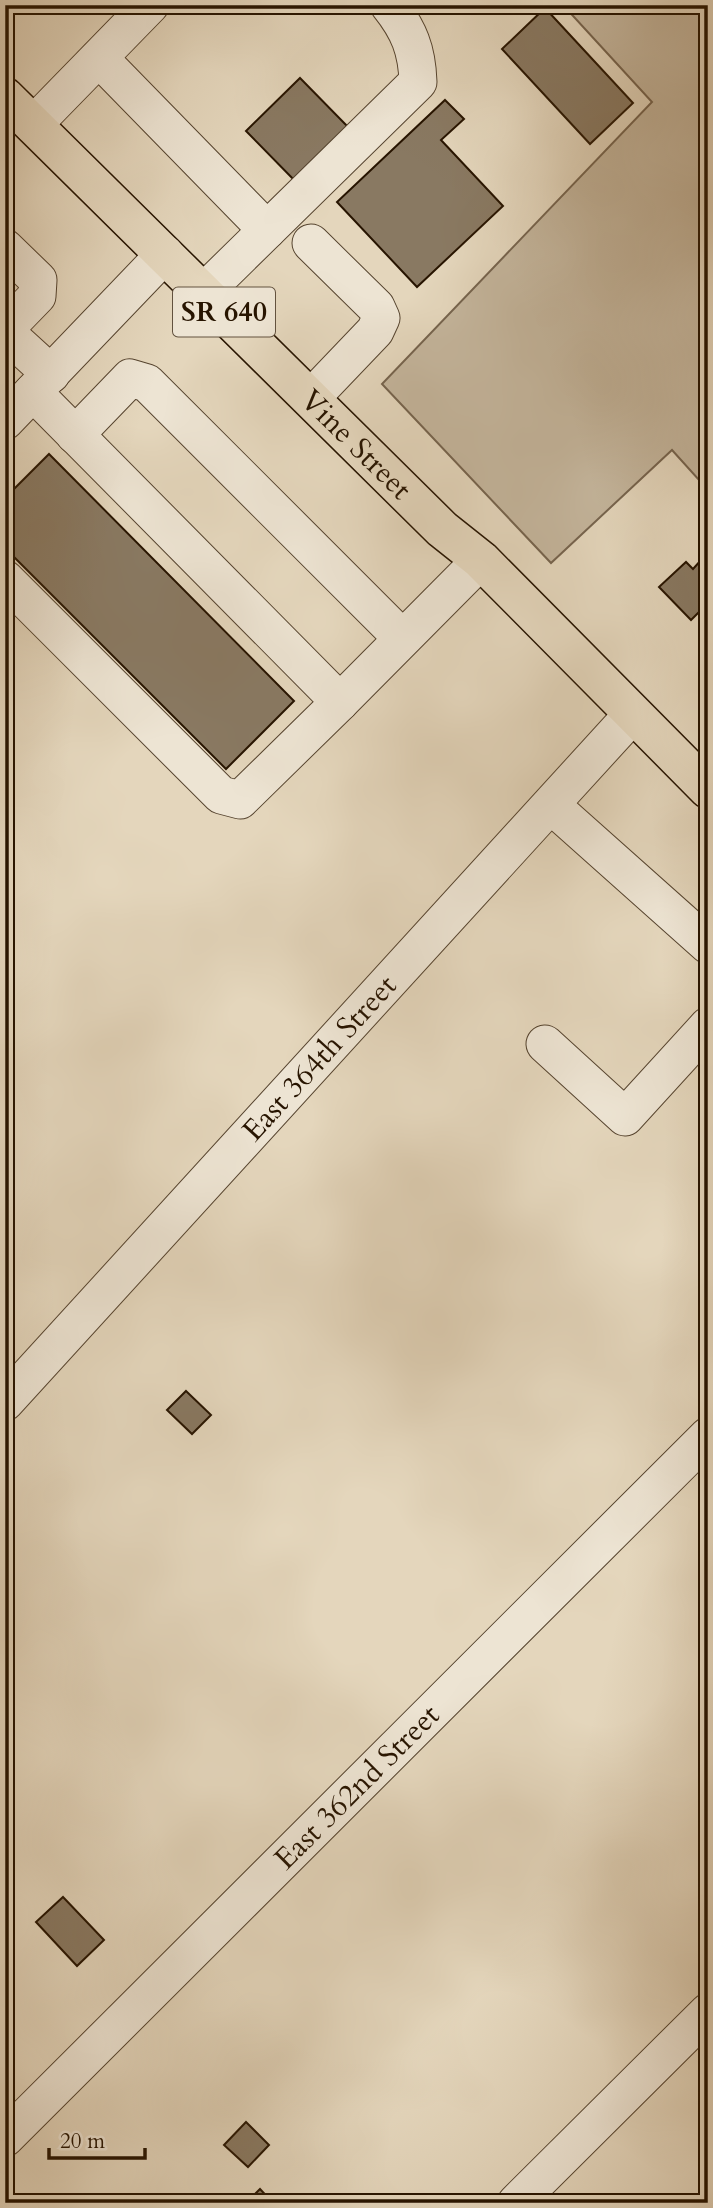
<svg xmlns="http://www.w3.org/2000/svg" width="713" height="2208" viewBox="0 0 713 2208" font-family="Cardo,serif">
  <rect width="100%" height="100%" fill="#e4d6bc"/>
  <filter id="stains"><feTurbulence type="fractalNoise" baseFrequency=".00286" numOctaves="4"/><feColorMatrix values="0 0 0 0 .2 0 0 0 0 .09 0 0 0 0 .02 0 0 0 .5 -.17"/></filter>
  <radialGradient id="worn" r=".72"><stop offset=".6" stop-color="#630" stop-opacity="0"/><stop offset="1" stop-color="#630" stop-opacity=".3"/></radialGradient>
  <path fill="#c4b59c" stroke="#76644e" stroke-width="2" d="M563,5H708V490L672,450L551,563L382,384L652,102Z"/>
  <path fill="#897962" stroke="#271400" stroke-width="2" d="M545,8L633,103L590,144L502,49Z
    M300,78L352,131L299,185L246,131Z
    M445,100L464,119L441,140L503,206L417,287L337,202Z
    M49,454L294,701L226,769L5,548V498Z
    M702,559L708,565V603L691,620L659,587L686,562L693,569Z
    M186,1391L211,1415L192,1434L167,1410Z
    M63,1897L104,1940L77,1966L36,1922Z
    M246,2122L269,2145L248,2167L224,2145Z
    M260,2189L273,2203H246Z"/>
  <g fill="none" stroke-linecap="round" stroke-linejoin="round">
    <defs>
      <g id="minor">
        <path d="M99,58L267,230"/>
        <path d="M33,125L150,5"/>
        <path d="M311,243L376,307L381,318L375,331L311,398"/>
        <path d="M5,248L38,280L37,296L5,329"/>
        <path d="M204,292L418,82C417,50 409,30 389,5"/>
        <path d="M5,332L51,374"/>
        <path d="M33,392L340,702L481,560"/>
        <path d="M5,421L165,254"/>
        <path d="M75,435L130,378L147,383L402,638"/>
        <path d="M5,579L221,795L240,800L340,702"/>
        <path d="M551,805L708,945"/>
        <path d="M545,1044L625,1117L708,1026"/>
        <path id="s1" d="M5,1402L633,714"/>
        <path id="s2" d="M5,2138L708,1436"/>
        <path d="M516,2203L708,2012"/>
      </g>
      <g id="major">
        <path id="s3" d="M5,97L442,529L481,560L708,789"/>
      </g>
    </defs>
    <use href="#minor" stroke="#56442f" stroke-width="39"/>
    <use href="#major" stroke="#271400" stroke-width="41"/>
    <use href="#minor" stroke="#ede4d3" stroke-width="37"/>
    <use href="#major" stroke="#e4d6bc" stroke-width="38"/>
  </g>
  <g text-anchor="middle" dominant-baseline="central" stroke-width="5" stroke-linejoin="round" paint-order="stroke">
    <rect fill="#ede4d3" stroke="#62523f" stroke-width="2" x="173" y="287.5" width="102" height="49" rx="5"/>
    <g font-size="28" font-weight="bold" fill="#271400">
      <text x="224" y="312">SR 640</text>
    </g>
    <g font-size="30" fill="#271400" stroke="#ede4d3">
      <text stroke="none"><textPath href="#s3" startOffset="494">Vine Street</textPath></text>
      <text stroke="none"><textPath href="#s1" startOffset="466">East 364th Street</textPath></text>
      <text stroke="none"><textPath href="#s2" startOffset="497">East 362nd Street</textPath></text>
    </g>
  </g>
  <rect width="713" height="2208" fill="none" stroke="#e4d6bc" stroke-width="28"/>
  <rect x="7" y="7" width="699" height="2194" fill="none" stroke="#271400" stroke-width="3.5"/>
  <rect x="14" y="14" width="685" height="2180" fill="none" stroke="#271400" stroke-width="2"/>
  <path d="M49 2148v10h96v-10" fill="none" stroke="#271400" stroke-width="3.5"/>
  <text x="60" y="2148" font-size="21" fill="#271400" stroke="#ede4d3" stroke-width="5" paint-order="stroke">20 m</text>
  <rect width="100%" height="100%" filter="url(#stains)"/>
  <rect width="100%" height="100%" fill="url(#worn)"/>
</svg>
